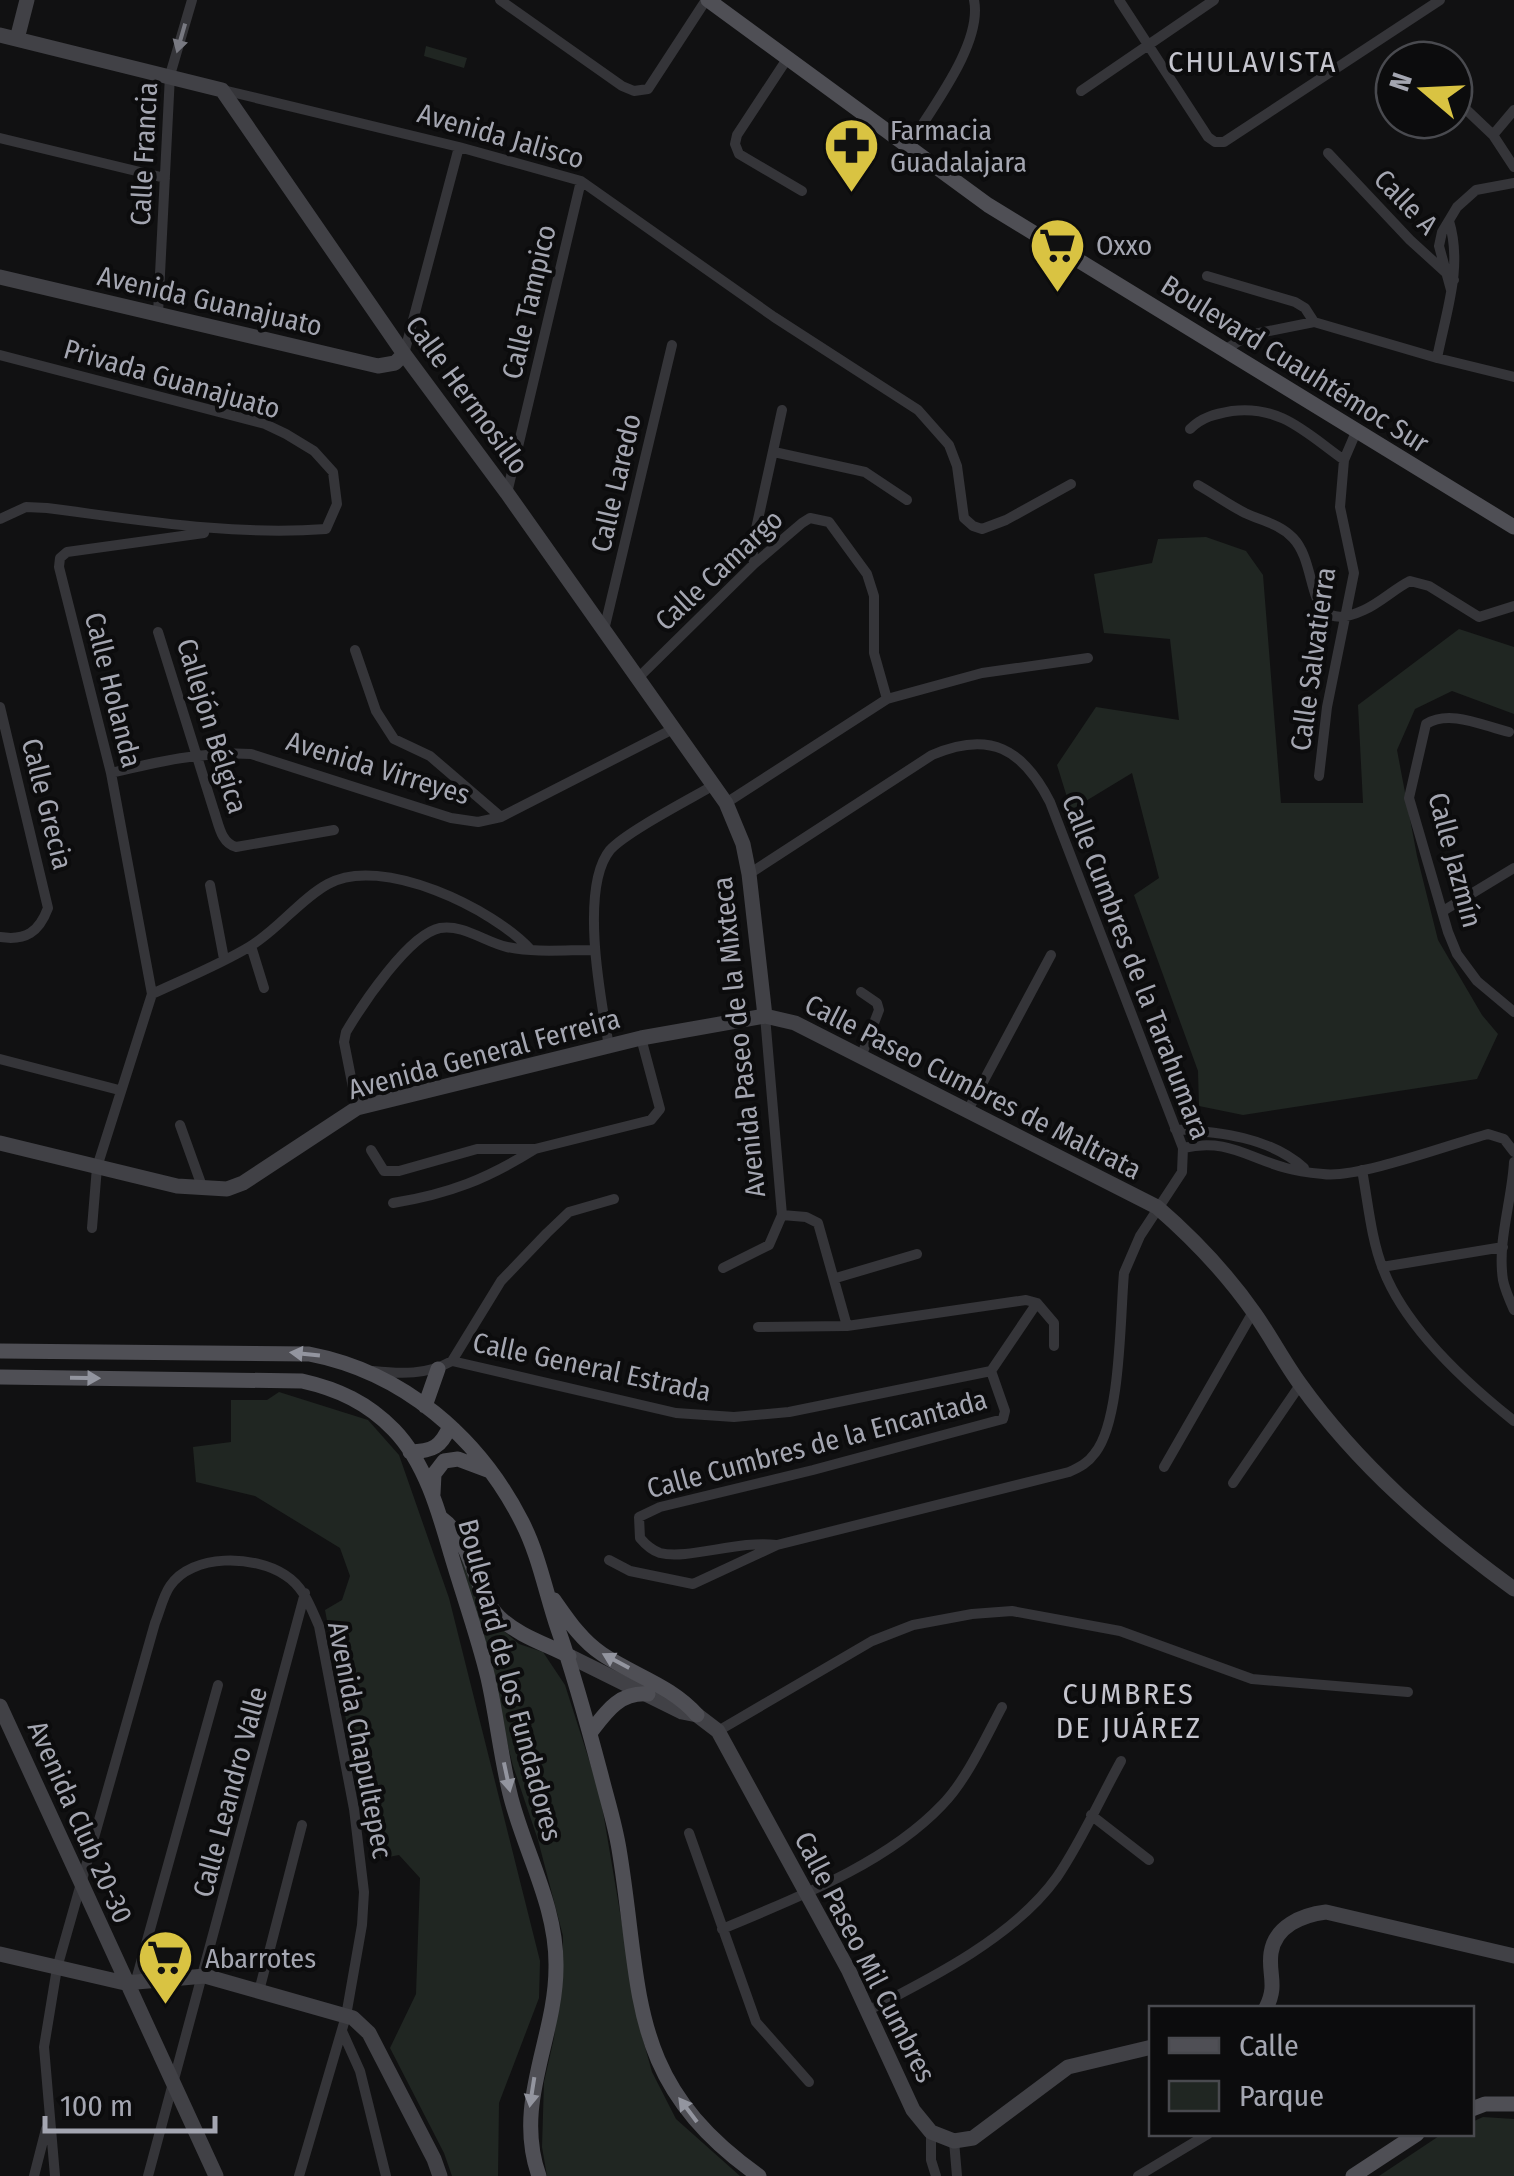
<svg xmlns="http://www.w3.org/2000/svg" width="1514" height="2176" viewBox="0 0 1514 2176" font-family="'Fira Sans Condensed',sans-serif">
  <rect width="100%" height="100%" fill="#111112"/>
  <path fill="#202622" d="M426,46L467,58L464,68L424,56Z
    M1206,537L1246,551L1263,575L1281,803H1363L1358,705L1459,629L1514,647V714L1452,691L1415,709L1397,750L1417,856L1438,940L1482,1015L1498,1034L1477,1079L1243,1115L1199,1106L1198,1071L1134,895L1159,878L1132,773L1071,810L1057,765L1096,707L1179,720L1170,639L1104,633L1094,574L1152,563L1158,539Z
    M279,1392L368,1420L399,1455L449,1598L540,1961L539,1998L499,2103L498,2176H452L444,2153L390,2048L416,1994L420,1878L399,1855L373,1860L325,1610L342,1600L350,1576L340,1548L255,1496L196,1482L193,1447L231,1442V1400H267Z
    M459,1552L491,1607L489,1618L519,1644L543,1652L565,1685L600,1794L639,2025L652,2072L676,2119L740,2176H547L542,2147L544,2082L554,2038L563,1968V1936L538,1840L513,1766Z
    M1483,2117L1514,2119V2176H1379L1442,2134H1472V2122Z"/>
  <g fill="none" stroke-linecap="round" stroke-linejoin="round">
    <path stroke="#353539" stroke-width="10" d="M500,0L622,86L634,91L648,89L706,0
      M1119,0L1208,137L1215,142H1224L1440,0
      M787,59L737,135L735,144L739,154L802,191
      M223,90L459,147L581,181L774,317L918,410L949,445L957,466L964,518L973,526L982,529L1006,520L1071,484
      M1081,91L1214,0
      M1454,98L1493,135L1514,167
      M1493,135L1514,110
      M0,138L165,178
      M908,147C930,110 983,44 974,0
      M1328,153L1410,240L1454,280
      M1207,276L1295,302L1305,308L1314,322
      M1451,290L1439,246L1442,232L1457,207L1476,190L1514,183
      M158,314L170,75L192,0
      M1226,349L1249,335L1314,322L1437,358L1514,377
      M404,354L459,147
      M0,355L265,424L286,434L314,451L333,472L337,504L326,529C232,536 140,520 47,508L26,507L0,519
      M1437,358C1446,312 1463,267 1449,221
      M1190,429C1202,417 1215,414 1232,411C1281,405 1306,433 1344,460
      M774,452L865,472L907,500
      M1198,485C1214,494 1229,505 1245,513C1262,521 1280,524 1293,538C1321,567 1302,639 1364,610C1380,603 1394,589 1410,581L1429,586L1479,617L1514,606
      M507,493L581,181
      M754,564L752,547L782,410
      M604,630L672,345
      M158,632L214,811C219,825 221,843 236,847L334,830
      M355,650L376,711L394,739L430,756L501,817
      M637,679L754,564L802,523L810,518L829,522L867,574L874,596V653L887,699
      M0,707L48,908C39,932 26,941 0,937
      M1509,732C1483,726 1450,709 1426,724L1409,798L1448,932L1457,954L1477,981L1514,1012
      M111,773C156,762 204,751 251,754L451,818L478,822L501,817L673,729
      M1319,776L1327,707L1354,573L1340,507L1344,460L1356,432
      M726,803L887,699L982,673L1088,658
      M210,885L224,959
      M1443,911L1514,868
      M251,946L264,988
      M152,994L111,773L59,567L60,558L67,552L204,533
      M609,1046C601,1001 579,888 610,850C626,832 690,799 714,785
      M861,1057L879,1010L877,1003L861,992
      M0,1059L119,1090
      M357,1108L344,1042L346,1032C362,1005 409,934 440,928C463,924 485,942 507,947C535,953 565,950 593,950
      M967,1112L1051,955
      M180,1125L203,1189
      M1175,1129C1219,1132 1270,1137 1304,1168
      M1183,1148C1227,1138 1246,1157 1286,1168C1296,1171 1312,1173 1323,1174C1357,1179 1451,1144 1488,1134L1504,1139L1514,1152
      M371,1150L384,1171H399L477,1149H535L651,1120L660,1109L641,1038
      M1514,1162C1512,1200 1497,1242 1503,1280C1505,1290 1510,1301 1514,1310
      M1362,1170C1368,1202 1371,1239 1383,1269C1405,1327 1466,1383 1514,1421
      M393,1203C449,1194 487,1179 535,1149
      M782,1215L806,1217L818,1223L847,1326
      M92,1228L97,1167L152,994C184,979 219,965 249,947C278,930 299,900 328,884C381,854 494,909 531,950
      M1382,1267L1503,1247
      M723,1268L769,1245L782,1215L765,1016
      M836,1278L917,1254
      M1037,1303L1054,1323V1346
      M452,1361L676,1413L734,1417L789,1412L991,1371L1037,1303L1026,1300L847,1326L758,1327
      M373,1371C401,1374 427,1375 452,1361L501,1281L547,1233L569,1212L614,1199
      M1164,1467L1253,1312
      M1233,1483L1300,1385
      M776,1545C739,1540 688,1560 660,1553C651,1550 645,1544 640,1538L639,1517L660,1507L813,1470L1003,1419L1005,1411L991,1371
      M609,1560L630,1571L693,1584L777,1545L1069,1472C1080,1467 1088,1463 1095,1453C1121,1421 1120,1317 1124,1273L1140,1236L1182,1172L1183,1148L1050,802C1023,749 990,730 932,755L749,874
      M718,1731L872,1641L913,1625L972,1614L1012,1611L1120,1631L1252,1679L1408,1692
      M1091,1815L1149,1860
      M689,1833L756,2022L809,2082
      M722,1929C796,1898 886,1864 942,1805C966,1781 986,1737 1002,1707
      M136,1980L218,1685
      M259,1991L302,1825
      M869,2010C932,1978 1015,1936 1057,1877C1081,1842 1100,1799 1121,1761
      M342,2031L360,2071L386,2176
      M931,2132V2160L936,2176
      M954,2141L957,2176
      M34,2176L46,2129
      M55,2176L44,2047L57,1968L155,1623C160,1611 163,1596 170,1586C192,1553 255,1555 285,1575C304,1587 310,1606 319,1626L354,1809L364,1892L362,1925L346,2016L299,2176
      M148,2176L305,1593
      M1138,2176L1208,2134"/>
    <path stroke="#414146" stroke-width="15" d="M0,35L222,90L404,354L507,493L726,803L743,844L749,874L765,1016
      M17,39L27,0
      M0,277L378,366L395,363L404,354
      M0,1143L177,1186L227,1189L243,1183L357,1108L641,1038L765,1016L795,1023L1157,1207C1194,1239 1227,1274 1255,1314C1271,1337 1284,1362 1300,1384C1358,1465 1434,1531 1514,1589
      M569,1656L682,1712L697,1715L718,1731L849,1971L913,2110L931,2132L954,2141L973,2138L1068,2067L1152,2047
      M0,1706L216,2176
      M0,1954L125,1983L205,1976L353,2018L369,2033L434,2159L440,2176
      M1266,2008C1278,1985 1268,1974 1271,1953C1275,1926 1302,1915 1326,1912L1514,1956"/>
    <path stroke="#4f4f55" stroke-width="15" d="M708,0L988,205L1514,527
      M0,1351L309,1354C403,1372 479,1437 522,1522C539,1555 546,1594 558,1629C575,1677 588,1726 601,1775C607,1799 615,1824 619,1849C643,1993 625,2081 759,2176
      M0,1377L302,1381C338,1389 368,1403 394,1430C425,1462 439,1512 451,1554C463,1595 478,1636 488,1678C497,1718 501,1759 511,1798C526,1855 557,1907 556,1967C556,2039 513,2103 539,2176
      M425,1406L438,1369
      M410,1452C433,1451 441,1447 450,1426
      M433,1494L434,1474L444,1461L458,1459L490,1471
      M440,1517C475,1542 471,1589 500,1618C519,1636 546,1644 569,1656
      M554,1600C568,1620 582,1641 602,1654C633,1675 672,1686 697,1715
      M590,1733C606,1712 619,1692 648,1694
      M1472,2109L1485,2104H1514
      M1353,2176L1417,2134"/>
  </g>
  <defs><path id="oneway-solid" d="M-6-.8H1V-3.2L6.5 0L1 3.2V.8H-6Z" transform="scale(2.5)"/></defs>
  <use fill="#787981" href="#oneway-solid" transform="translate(181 38) rotate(106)"/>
  <g fill="#93959f">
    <use href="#oneway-solid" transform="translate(305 1354) rotate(-174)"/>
    <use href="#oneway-solid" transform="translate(85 1378) rotate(1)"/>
    <use href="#oneway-solid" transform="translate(616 1661) rotate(-152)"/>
    <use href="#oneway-solid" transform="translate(507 1777) rotate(78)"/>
    <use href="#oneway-solid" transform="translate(532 2092) rotate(99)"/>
    <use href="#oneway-solid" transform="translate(688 2110) rotate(-127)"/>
  </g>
  <defs>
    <symbol id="pharmacy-pin" viewBox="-11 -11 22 30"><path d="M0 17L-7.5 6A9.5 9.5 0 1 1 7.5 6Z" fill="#d9c342" stroke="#0c0c0d"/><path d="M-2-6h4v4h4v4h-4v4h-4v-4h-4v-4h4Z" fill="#111"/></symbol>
    <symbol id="supermarket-pin" viewBox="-11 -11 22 30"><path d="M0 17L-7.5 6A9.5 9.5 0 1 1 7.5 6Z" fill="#d9c342" stroke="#0c0c0d"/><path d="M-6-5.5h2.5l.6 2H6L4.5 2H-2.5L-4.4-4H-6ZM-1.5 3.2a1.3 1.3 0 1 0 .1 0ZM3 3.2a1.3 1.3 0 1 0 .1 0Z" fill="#111"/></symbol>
  </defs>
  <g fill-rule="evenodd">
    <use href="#pharmacy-pin" x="820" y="114" width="63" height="86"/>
    <use href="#supermarket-pin" x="1026" y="214" width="63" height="86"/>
    <use href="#supermarket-pin" x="134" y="1926" width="63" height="86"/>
  </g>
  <g text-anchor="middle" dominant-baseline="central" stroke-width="8" stroke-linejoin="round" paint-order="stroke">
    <g font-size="28" fill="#a4a6b1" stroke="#0c0c0d" text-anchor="start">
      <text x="890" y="130">Farmacia<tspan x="890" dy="32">Guadalajara</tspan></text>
      <text x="1096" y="245">Oxxo</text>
      <text x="205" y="1958">Abarrotes</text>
    </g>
    <g font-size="28" fill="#a4a6b1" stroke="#0c0c0d">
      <text transform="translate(501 136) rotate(16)">Avenida Jalisco</text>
      <text transform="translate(144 154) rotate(-87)">Calle Francia</text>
      <text transform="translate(1406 202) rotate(46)">Calle A</text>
      <text transform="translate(210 301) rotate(13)">Avenida Guanajuato</text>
      <text transform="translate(529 302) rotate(-77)">Calle Tampico</text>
      <text transform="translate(1295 364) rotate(32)">Boulevard Cuauhtémoc Sur</text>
      <text transform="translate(172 379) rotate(16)">Privada Guanajuato</text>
      <text transform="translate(467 395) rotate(54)">Calle Hermosillo</text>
      <text transform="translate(616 483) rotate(-77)">Calle Laredo</text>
      <text transform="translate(719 570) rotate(-43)">Calle Camargo</text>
      <text transform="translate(1313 659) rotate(-82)">Calle Salvatierra</text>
      <text transform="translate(113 690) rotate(76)">Calle Holanda</text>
      <text transform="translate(212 726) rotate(73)">Callejón Bélgica</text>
      <text transform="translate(378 768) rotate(17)">Avenida Virreyes</text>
      <text transform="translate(47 804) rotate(76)">Calle Grecia</text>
      <text transform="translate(1455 860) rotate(75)">Calle Jazmín</text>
      <text transform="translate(1136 967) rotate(69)">Calle Cumbres de la Tarahumara</text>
      <text transform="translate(739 1037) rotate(-96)">Avenida Paseo de la Mixteca</text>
      <text transform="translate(484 1054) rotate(-15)">Avenida General Ferreira</text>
      <text transform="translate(973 1087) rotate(27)">Calle Paseo Cumbres de Maltrata</text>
      <text transform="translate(592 1367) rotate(12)">Calle General Estrada</text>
      <text transform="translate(817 1444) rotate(-15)">Calle Cumbres de la Encantada</text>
      <text transform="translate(510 1680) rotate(75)">Boulevard de los Fundadores</text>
      <text transform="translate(360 1740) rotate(79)">Avenida Chapultepec</text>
      <text transform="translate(230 1792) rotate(-75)">Calle Leandro Valle</text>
      <text transform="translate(80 1822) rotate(66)">Avenida Club 20-30</text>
      <text transform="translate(865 1957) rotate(63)">Calle Paseo Mil Cumbres</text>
    </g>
    <g font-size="30" letter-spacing="2.5" fill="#c5c5ce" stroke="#0c0c0d">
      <text x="1253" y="62">CHULAVISTA</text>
      <text x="1129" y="1694">CUMBRES<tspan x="1129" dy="34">DE JUÁREZ</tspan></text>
    </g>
  </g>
  <rect x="1149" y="2006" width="325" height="130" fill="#0c0c0d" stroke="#494a4f" stroke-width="2.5"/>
  <rect x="1169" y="2038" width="50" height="15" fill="#4f4f55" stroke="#494a4f" stroke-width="2.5"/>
  <text x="1239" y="2056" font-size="30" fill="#a4a6b1">Calle</text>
  <rect x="1169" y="2081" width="50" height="30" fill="#202622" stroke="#494a4f" stroke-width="2.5"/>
  <text x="1239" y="2106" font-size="30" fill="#a4a6b1">Parque</text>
  <g transform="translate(1424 90) rotate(289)"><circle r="48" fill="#0c0c0d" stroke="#494a4f" stroke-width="2.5"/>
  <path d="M0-8L18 38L0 25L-18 38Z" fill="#d9c342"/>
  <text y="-15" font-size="28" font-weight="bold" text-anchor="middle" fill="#a4a6b1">N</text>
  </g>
  <path d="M45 2116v15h170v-15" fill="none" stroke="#a4a6b1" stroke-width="5"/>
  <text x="60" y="2116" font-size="30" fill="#a4a6b1" stroke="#0c0c0d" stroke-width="8" paint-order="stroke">100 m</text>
</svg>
